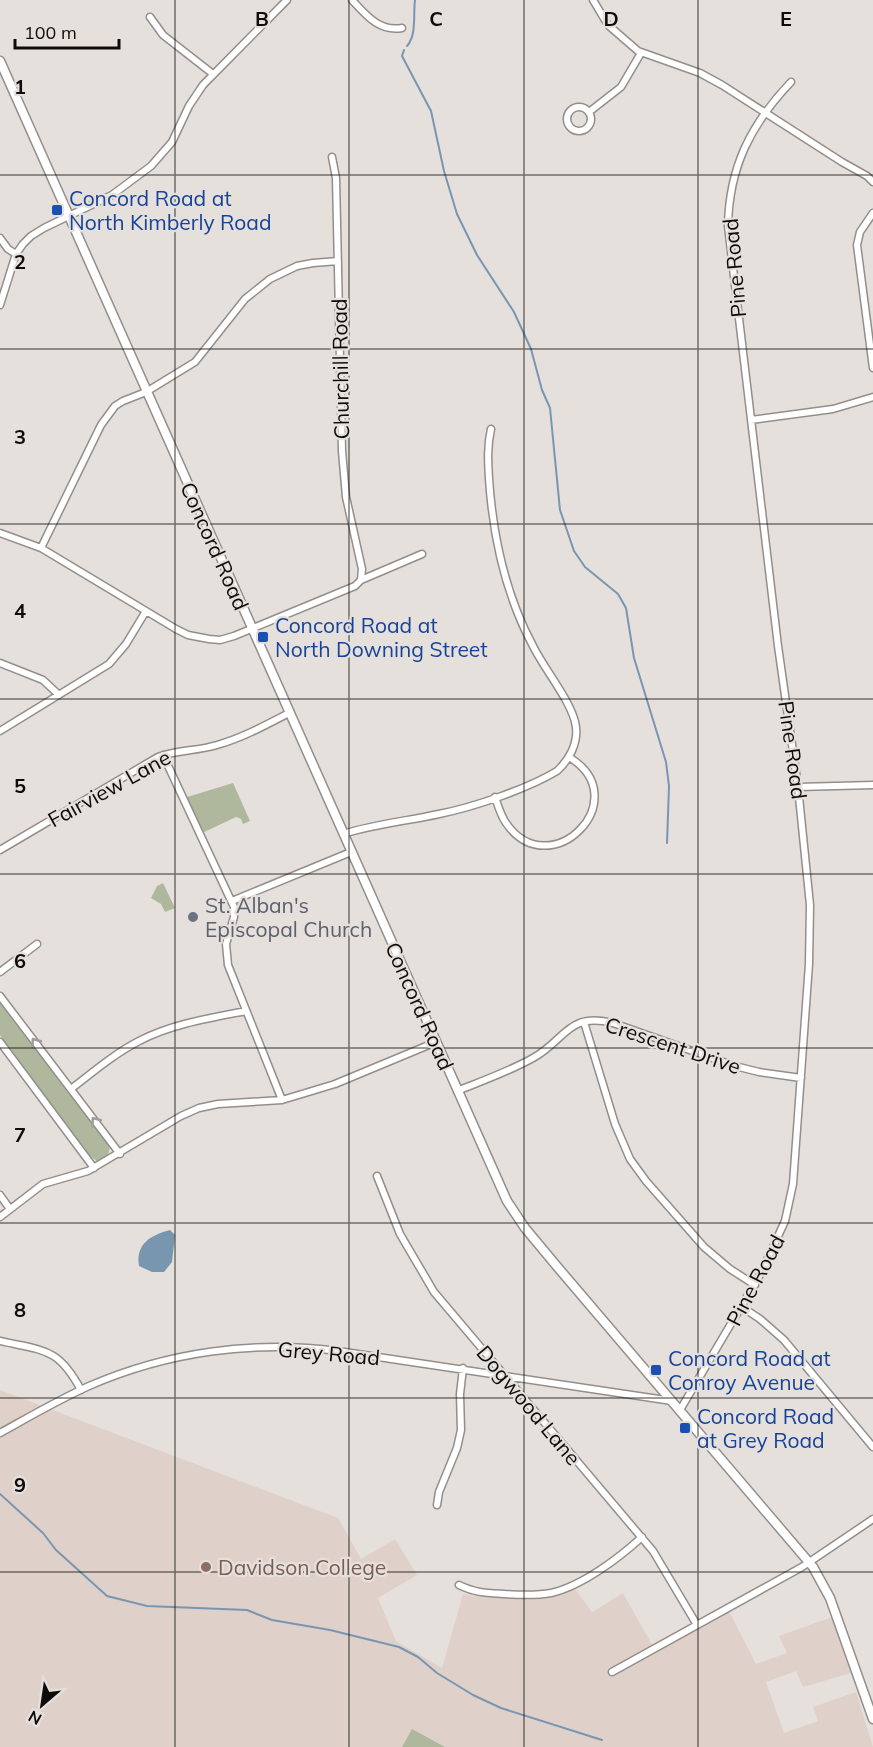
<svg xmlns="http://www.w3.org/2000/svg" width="873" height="1747" viewBox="0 0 873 1747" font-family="Mulish,sans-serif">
  <rect width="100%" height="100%" fill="#e6e0dc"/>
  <path fill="#dfd1ca" d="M0,1390L338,1518L361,1559L395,1539L417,1575L378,1598L396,1641L442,1668L463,1594L472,1596L531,1599L555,1596L575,1589L592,1612L623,1593L655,1650L729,1611L756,1664L787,1653L779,1636L832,1617L851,1673L803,1687L796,1671L766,1682L784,1733L818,1721L813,1707L856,1692L873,1747H0Z"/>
  <path fill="#afb79d" d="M233,783L250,821L243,824L241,819L236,817L200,834L184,798Z
    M163,883L175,908L165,912L161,904L151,898L157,886Z
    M0,1001L110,1147L108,1155L97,1161L90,1156L0,1035Z
    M412,1729L445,1747H402Z"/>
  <path fill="#7996b1" d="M170,1230L175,1235L172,1262L164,1272H152L139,1266C135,1244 151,1235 170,1230Z"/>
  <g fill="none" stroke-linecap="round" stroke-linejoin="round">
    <path stroke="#7996b1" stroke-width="2" d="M407,46C417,35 413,14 415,0
      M404,50L402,56L431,111L444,171L457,214L477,255L514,312L531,349L542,390L550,408L560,510L574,551L585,567L618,594L626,608L634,658L666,762L669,786L667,843
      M0,1494L43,1533L56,1550L107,1596L147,1606L247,1610L272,1620L330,1630L399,1647L418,1657L437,1673L473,1695L501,1708L602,1740"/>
    <defs>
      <path id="street" d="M352,0C366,15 379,32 402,28
        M593,0L608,25L638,51L700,73L722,85L842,162L867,176L873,182
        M150,17L163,35L213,74
        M567 119a12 12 0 1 1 24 0a12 12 0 1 1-24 0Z
        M589,112L621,87L641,53
        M332,157L336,178L342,451L346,497L362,569L361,580
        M873,213L860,232L857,245L873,368
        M0,238L8,249L16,254
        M0,305L16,254L23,244L31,236L44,228L112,195L151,166L172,142L189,106L203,85L287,0
        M751,420L833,409L873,397
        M0,533L41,548L176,629L188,635L209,639L220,640L234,636L355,586L361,580L422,554
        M41,548L101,425L115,406L123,401L146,392L195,362L245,299L270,279L297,266L313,263L338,261
        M0,663L43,680L59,695
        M0,731L109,664L126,644L146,611
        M163,755L234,907V917L226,944L228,965L282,1100
        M798,787L873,785
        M495,797C498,806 501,816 506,823C550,887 638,799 569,757
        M343,834C375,824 407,821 439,814C474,807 527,789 557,771C569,760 578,744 576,727C573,703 544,669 533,646C505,594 493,537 489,479C488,462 487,446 491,429
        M0,850L158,757C177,750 197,751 217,745C242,738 266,725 289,713
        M232,901L351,852
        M0,972L37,944
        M0,996L120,1154
        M584,1022L615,1124L630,1159L646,1181L704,1247L730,1269L755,1285
        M0,1042L94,1168
        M71,1089C93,1072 114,1054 139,1041C172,1024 210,1018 246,1011
        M457,1091C482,1081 510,1071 533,1058C566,1040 567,1012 613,1023L735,1066L759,1072L801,1078
        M377,1176L400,1234L434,1292L653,1551L697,1625
        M0,1195L10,1209
        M0,1217L43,1184L88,1171L181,1116L199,1108L218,1104L282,1100L335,1084L436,1042
        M742,1307L760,1319L784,1340L873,1447
        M0,1341C44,1351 58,1347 81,1390
        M680,1410L761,1273L785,1221L793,1184L809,964L810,905L798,787L778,646L728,226C729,167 751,124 791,82
        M0,1433C29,1417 58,1400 89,1386C167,1352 253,1340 338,1351L672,1401
        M437,1505L439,1492L457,1448L461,1430L460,1394L463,1368
        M459,1585C476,1593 485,1593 504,1594C519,1595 535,1596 551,1593C582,1586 619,1558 642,1537
        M612,1672L802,1567L873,1519"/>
      <path id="secondary" d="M0,61L507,1201L525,1228L560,1270L813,1567L830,1598L873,1719"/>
    </defs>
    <use href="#street" stroke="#948e8b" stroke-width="9"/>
    <use href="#secondary" stroke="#948e8b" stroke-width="11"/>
    <use href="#street" stroke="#fff" stroke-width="6"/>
    <use href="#secondary" stroke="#fff" stroke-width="8"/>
  </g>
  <defs><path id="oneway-chevron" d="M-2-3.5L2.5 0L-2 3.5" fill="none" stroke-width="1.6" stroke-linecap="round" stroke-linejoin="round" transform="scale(1.5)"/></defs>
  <g stroke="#9f9e9d">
    <use href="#oneway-chevron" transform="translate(35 1042) rotate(-127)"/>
    <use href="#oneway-chevron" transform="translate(95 1121) rotate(-127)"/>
  </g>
  <path fill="none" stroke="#0e0c0b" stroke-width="1.5" stroke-opacity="0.55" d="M175,0V1747M349,0V1747M524,0V1747M698,0V1747M0,175H873M0,349H873M0,524H873M0,699H873M0,874H873M0,1048H873M0,1223H873M0,1398H873M0,1572H873"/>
  <g fill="#1a4fb4" stroke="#e6e0dc" stroke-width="2">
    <rect x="51" y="204" width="12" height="12" rx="3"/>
    <rect x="257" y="631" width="12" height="12" rx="3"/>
    <rect x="650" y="1364" width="12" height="12" rx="3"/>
    <rect x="679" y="1422" width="12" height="12" rx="3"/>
  </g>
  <circle fill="#6b7280" stroke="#e6e0dc" stroke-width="2" cx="193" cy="917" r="6"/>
  <circle fill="#8d6e63" stroke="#e6e0dc" stroke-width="2" cx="206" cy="1567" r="6"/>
  <g text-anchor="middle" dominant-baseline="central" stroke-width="4.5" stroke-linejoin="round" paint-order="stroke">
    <g font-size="21" fill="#164399" stroke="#e6e0dc" text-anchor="start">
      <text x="69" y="198">Concord Road at<tspan x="69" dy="24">North Kimberly Road</tspan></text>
      <text x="275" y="625">Concord Road at<tspan x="275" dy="24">North Downing Street</tspan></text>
      <text x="668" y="1358">Concord Road at<tspan x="668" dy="24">Conroy Avenue</tspan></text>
      <text x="697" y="1416">Concord Road<tspan x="697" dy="24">at Grey Road</tspan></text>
    </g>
    <g font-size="21" fill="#0e0c0b" stroke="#e6e0dc">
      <text transform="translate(734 268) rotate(-95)">Pine Road</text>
      <text transform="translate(340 369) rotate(-91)">Churchill Road</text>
      <text transform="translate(215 546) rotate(66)">Concord Road</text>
      <text transform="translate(793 750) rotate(82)">Pine Road</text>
      <text transform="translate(109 788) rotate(-29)">Fairview Lane</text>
      <text transform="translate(420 1006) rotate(66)">Concord Road</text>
      <text transform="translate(673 1045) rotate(18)">Crescent Drive</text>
      <text transform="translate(755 1280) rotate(-62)">Pine Road</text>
      <text transform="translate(329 1353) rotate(5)">Grey Road</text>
      <text transform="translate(529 1405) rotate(50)">Dogwood Lane</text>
    </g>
    <g font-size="21" fill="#5b616d" stroke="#e6e0dc" text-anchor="start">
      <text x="205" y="905">St. Alban's<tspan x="205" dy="24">Episcopal Church</tspan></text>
    </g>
    <g font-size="21" fill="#785e54" stroke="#e6e0dc" text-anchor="start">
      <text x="218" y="1567">Davidson College</text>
    </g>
  </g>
  <g font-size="20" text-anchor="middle" font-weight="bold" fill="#0e0c0b" stroke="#e6e0dc" stroke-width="4.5" stroke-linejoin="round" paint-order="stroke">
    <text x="262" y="26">B</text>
    <text x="436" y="26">C</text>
    <text x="611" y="26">D</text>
    <text x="786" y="26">E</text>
    <text x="20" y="94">1</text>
    <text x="20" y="269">2</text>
    <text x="20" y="444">3</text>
    <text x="20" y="618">4</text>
    <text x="20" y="793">5</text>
    <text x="20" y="968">6</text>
    <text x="20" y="1142">7</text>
    <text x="20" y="1317">8</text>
    <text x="20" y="1492">9</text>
  </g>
  <g transform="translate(42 1705) rotate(209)" stroke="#e6e0dc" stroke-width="4.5" paint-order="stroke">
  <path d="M0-4.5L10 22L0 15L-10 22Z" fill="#0e0c0b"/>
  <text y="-9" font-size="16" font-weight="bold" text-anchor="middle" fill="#0e0c0b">N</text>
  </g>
  <path d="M15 39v9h104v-9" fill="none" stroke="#0e0c0b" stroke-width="3"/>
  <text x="24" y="39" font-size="18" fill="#0e0c0b" stroke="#e6e0dc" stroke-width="4.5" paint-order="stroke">100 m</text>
</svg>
